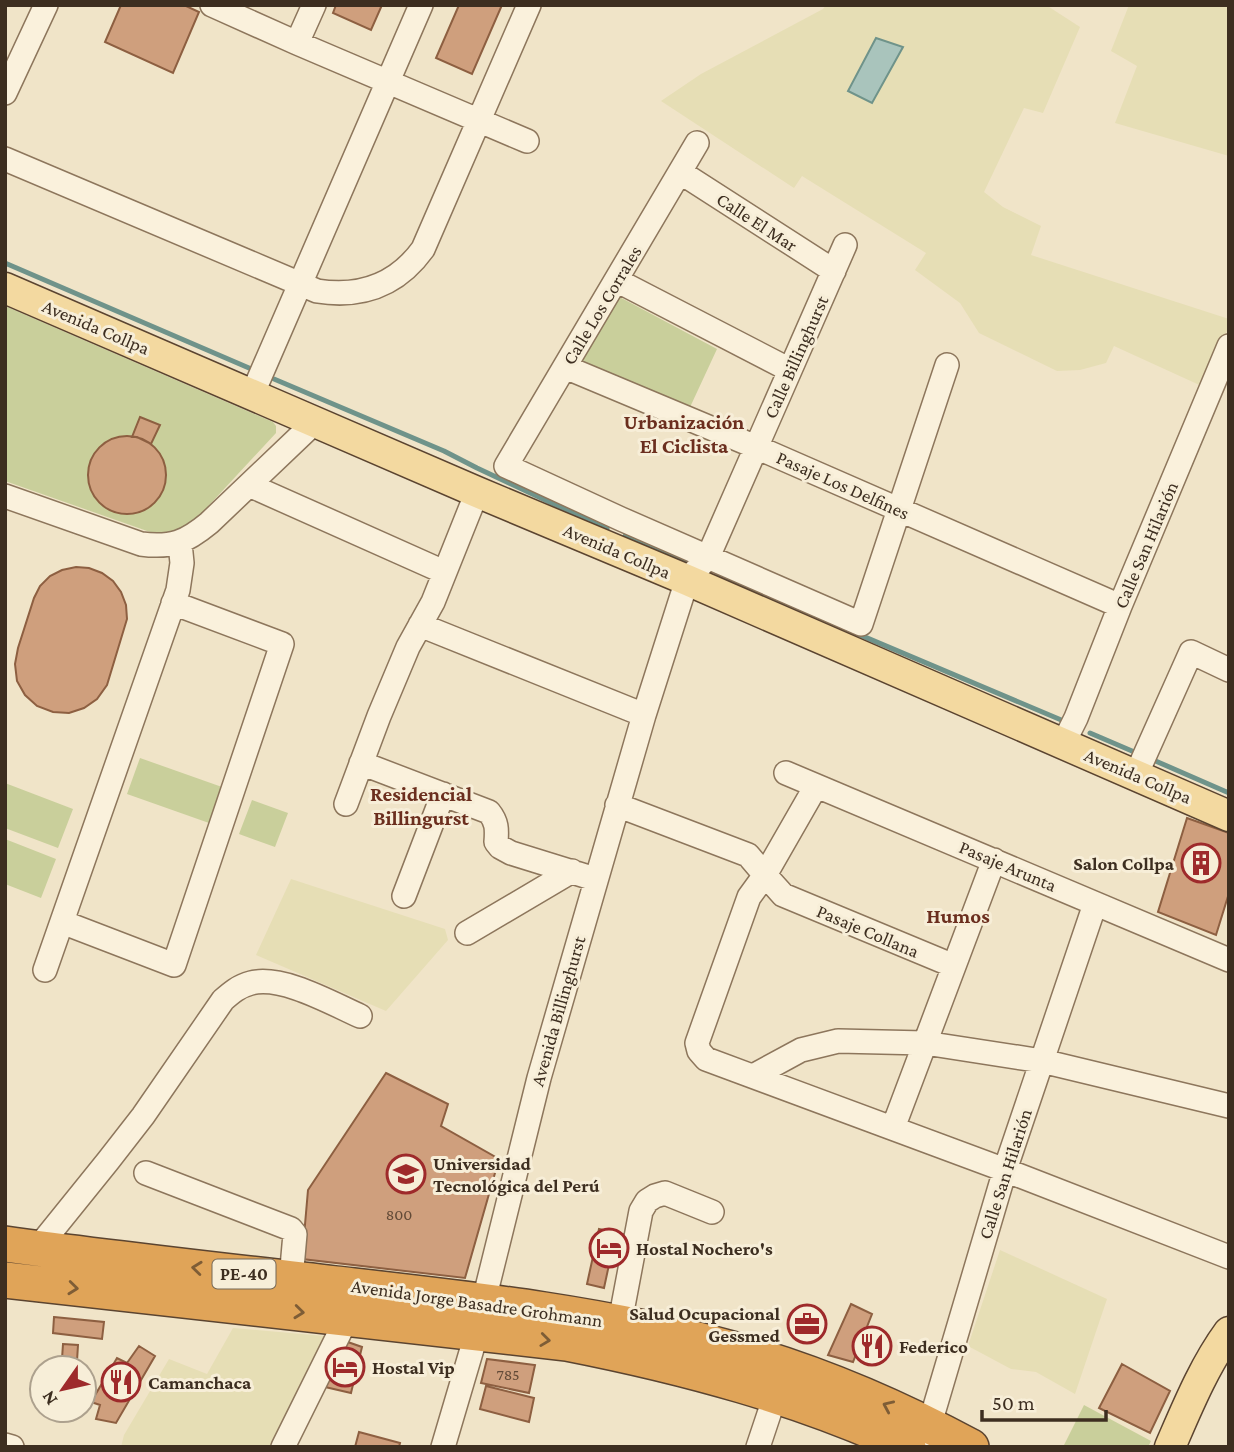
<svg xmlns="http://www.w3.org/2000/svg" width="1234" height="1452" viewBox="0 0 1234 1452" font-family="'Crimson Pro',serif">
  <rect width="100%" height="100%" fill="#f0e4c8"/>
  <path fill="#e6deb5" d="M826,5H1046L1080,27L1043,113L1024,108L984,192L1003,207L1041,226L1031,255L1229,319V325L1206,388L1114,346L1106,363L1080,370L1057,371L979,333L960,303L915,270L926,253L802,176L794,188L661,101L701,74L823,9Z
    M1129,5H1229V156L1115,123L1137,66L1111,51Z
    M291,879L445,929L448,940L386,1011L256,955Z
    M1000,1250L1107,1299L1075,1394L1036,1372L1011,1369L968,1346Z
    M233,1328L324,1336L276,1447H121L124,1435L169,1359L207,1374Z"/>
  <path fill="#c9cf9b" d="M612,293L717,349L685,418L568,366Z
    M5,306L273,422L276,426V433L187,529C174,534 164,534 150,532L5,481Z
    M140,758L222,787L209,823L127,794Z
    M5,783L73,809L58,848L5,828Z
    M252,800L288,813L275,847L239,834Z
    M5,839L56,859L41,898L5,884Z
    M1084,1405L1151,1441L1148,1447H1063Z"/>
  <path fill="#a9c4bc" stroke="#6f938a" stroke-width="2" d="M876,38L903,47L872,103L848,91Z"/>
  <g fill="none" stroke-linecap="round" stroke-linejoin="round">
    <path stroke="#6f938a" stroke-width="5" d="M5,263L249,368
      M274,379L444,451L477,468L607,529
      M625,536L691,564
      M718,575L1066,722
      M1090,733L1139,754
      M1151,759L1229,793"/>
  </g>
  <path fill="#cf9f7d" stroke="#8d5f41" stroke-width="2" d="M121,5H184L199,12L173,73L105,42Z
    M336,5H382L371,30L333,13Z
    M459,5H502L472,74L436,58Z
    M140,417L160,425L151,444L137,437H132Z
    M88 475a39 39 0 1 1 78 0a39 39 0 1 1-78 0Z
    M76,567L89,568L102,573L113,581L121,592L126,605L127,619L107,685L97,699L84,708L69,713L53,712L37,706L25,695L17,681L15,664L18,648L34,598L40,586L50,576L62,570Z
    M1187,818L1229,833V893L1216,935L1158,912Z
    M386,1073L448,1104L441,1126L499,1159L465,1278L302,1259L308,1190Z
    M599,1229L627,1235L621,1263L610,1260L604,1288L587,1284Z
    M851,1304L872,1314L853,1362L828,1355Z
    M54,1317L104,1322L102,1339L53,1333Z
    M342,1340L362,1347L351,1393L325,1387Z
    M63,1344L78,1345L77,1361L62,1359Z
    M139,1346L155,1356L116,1423L96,1419L100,1405L91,1402L117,1358L127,1363Z
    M487,1359L535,1365L529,1393L481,1383Z
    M1122,1364L1170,1391L1150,1433L1099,1408Z
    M486,1386L534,1398L529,1422L480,1409Z
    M359,1432L400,1443L399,1447H355Z"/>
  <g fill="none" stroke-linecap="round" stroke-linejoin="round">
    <defs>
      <path id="minor" d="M212,5L297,43L527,141
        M297,43L314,5
        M5,93L46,5
        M697,143L506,466L621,519L861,624L947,365
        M5,159L317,291C361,298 397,285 423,249L529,5
        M680,172L834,271
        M616,280L790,370
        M565,367L756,447L1120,606
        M252,395L421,5
        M249,485L444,572
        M5,496L141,544C172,548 186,542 209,523L315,422
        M420,625L644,715
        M1063,744L1076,718L1120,606L1229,346
        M361,763L489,812C497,822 497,829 496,842L500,847L511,853L595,879
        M786,773L1229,960
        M1136,775L1191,652L1229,670
        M816,786L765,875L783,895L954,966
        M346,804L379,716L408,647L433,602L477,492
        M617,805L748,855L765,875L749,897L697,1043L699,1051L706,1059L1005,1170L1229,1257
        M404,896L443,794
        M62,922L174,965L282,644L173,603
        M467,933L572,871
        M45,970L178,590L182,563L180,543
        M753,1076L801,1050L838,1041L925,1043L1042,1061L1229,1106
        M893,1128L994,860
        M146,1173L291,1229L295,1234L291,1279
        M37,1249L108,1161L143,1116L223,1000C231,993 239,986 251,983C282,975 331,1003 360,1016
        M620,1322L641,1211L647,1201L655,1196L665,1193L712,1212
        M926,1437L1005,1170L1095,904
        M5,1445L12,1447
        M283,1447L347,1318
        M443,1447L477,1332L484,1300L539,1078L644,715L687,580L708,557L845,245
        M758,1447L775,1396"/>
      <path id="major" d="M5,288L477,492L687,580L1229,816
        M1170,1447C1187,1408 1204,1366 1229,1332"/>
      <path id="highway" d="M5,1244C115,1259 226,1271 336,1284C469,1299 602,1313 732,1349C815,1372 895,1406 971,1447
        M5,1280L567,1343C684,1366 800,1397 908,1447"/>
    </defs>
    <use href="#minor" stroke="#8d765c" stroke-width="26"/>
    <use href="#major" stroke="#5b4430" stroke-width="33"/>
    <use href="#highway" stroke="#5b4430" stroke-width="38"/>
    <use href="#minor" stroke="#faf1dc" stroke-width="23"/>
    <use href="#major" stroke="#f3d9a0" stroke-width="30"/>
    <use href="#highway" stroke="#e0a458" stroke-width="35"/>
  </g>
  <defs><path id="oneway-chevron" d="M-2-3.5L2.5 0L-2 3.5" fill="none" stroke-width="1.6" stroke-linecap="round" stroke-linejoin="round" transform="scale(1.75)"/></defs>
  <g stroke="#7e5d36">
    <use href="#oneway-chevron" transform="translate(197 1268) rotate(-174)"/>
    <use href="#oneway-chevron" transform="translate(73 1288) rotate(6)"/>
    <use href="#oneway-chevron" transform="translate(299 1312) rotate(6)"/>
    <use href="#oneway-chevron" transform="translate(545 1340) rotate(7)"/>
    <use href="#oneway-chevron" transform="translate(888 1406) rotate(-156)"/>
  </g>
  <defs>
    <symbol id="building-ring" viewBox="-11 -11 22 22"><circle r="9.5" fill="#f7eed8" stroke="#9e2a2b" stroke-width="1.5"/><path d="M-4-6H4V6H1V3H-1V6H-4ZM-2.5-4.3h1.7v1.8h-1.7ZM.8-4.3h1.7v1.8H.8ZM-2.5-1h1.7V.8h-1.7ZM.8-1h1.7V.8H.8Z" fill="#9e2a2b"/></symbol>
    <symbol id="university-ring" viewBox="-11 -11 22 22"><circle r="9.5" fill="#f7eed8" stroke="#9e2a2b" stroke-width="1.5"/><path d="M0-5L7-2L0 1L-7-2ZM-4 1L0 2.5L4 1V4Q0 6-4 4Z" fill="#9e2a2b"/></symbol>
    <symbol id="hotel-ring" viewBox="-11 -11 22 22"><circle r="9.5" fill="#f7eed8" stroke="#9e2a2b" stroke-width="1.5"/><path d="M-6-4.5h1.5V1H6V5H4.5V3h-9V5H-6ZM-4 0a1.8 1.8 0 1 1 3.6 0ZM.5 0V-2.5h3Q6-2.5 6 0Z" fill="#9e2a2b"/></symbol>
    <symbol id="office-ring" viewBox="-11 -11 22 22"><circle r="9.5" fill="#f7eed8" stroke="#9e2a2b" stroke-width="1.5"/><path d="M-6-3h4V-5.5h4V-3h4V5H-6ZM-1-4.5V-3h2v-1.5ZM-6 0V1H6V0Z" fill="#9e2a2b"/></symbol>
    <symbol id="restaurant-ring" viewBox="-11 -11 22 22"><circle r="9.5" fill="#f7eed8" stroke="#9e2a2b" stroke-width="1.5"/><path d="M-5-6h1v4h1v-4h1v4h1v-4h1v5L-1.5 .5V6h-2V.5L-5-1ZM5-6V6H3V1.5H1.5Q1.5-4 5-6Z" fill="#9e2a2b"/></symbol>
  </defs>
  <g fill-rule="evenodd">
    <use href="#building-ring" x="1179" y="841" width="44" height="44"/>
    <use href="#university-ring" x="384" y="1152" width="44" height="44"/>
    <use href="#hotel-ring" x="587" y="1226" width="44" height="44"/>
    <use href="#office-ring" x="785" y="1302" width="44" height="44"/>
    <use href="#restaurant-ring" x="850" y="1324" width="44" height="44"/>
    <use href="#hotel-ring" x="323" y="1345" width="44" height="44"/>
    <use href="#restaurant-ring" x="99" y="1360" width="44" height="44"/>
  </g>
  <g text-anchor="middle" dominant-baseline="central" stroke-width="6" stroke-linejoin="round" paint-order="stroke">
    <g font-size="16" fill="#624a37">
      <text x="399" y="1214">800</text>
      <text x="508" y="1374">785</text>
    </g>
    <rect fill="#f7eed8" stroke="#756857" stroke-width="2" x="212.5" y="1259.5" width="63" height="29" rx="5"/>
    <g font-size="18" font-weight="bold" fill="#3d2e20">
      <text x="244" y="1274">PE-40</text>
    </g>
    <g font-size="19" fill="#3d2e20" stroke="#f7eed8">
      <text transform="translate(757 222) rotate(33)">Calle El Mar</text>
      <text transform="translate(602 305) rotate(-59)">Calle Los Corrales</text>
      <text transform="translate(96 327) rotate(23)">Avenida Collpa</text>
      <text transform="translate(796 357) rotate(-66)">Calle Billinghurst</text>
      <text transform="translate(843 485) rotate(24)">Pasaje Los Delfines</text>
      <text transform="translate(1146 545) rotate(-67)">Calle San Hilarión</text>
      <text transform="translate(617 551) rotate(23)">Avenida Collpa</text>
      <text transform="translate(1138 776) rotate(23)">Avenida Collpa</text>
      <text transform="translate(1008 866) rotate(23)">Pasaje Arunta</text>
      <text transform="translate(868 931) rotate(23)">Pasaje Collana</text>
      <text transform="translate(558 1011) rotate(-74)">Avenida Billinghurst</text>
      <text transform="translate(1005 1174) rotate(-72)">Calle San Hilarión</text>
      <text transform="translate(477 1303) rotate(8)">Avenida Jorge Basadre Grohmann</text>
    </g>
    <g font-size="19" font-weight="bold" fill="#3d2e20" stroke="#f7eed8" text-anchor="start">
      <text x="1174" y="863" text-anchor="end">Salon Collpa</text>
      <text x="433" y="1163">Universidad<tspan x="433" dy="22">Tecnológica del Perú</tspan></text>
      <text x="636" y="1248">Hostal Nochero's</text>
      <text x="780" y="1313" text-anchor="end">Salud Ocupacional<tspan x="780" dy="22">Gessmed</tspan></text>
      <text x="899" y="1346">Federico</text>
      <text x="372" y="1367">Hostal Vip</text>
      <text x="148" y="1382">Camanchaca</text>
    </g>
    <g font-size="21" font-weight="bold" fill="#6b2e1e" stroke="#f7eed8">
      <text x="684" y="422">Urbanización<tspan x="684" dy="24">El Ciclista</tspan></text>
      <text x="421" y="794">Residencial<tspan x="421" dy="24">Billingurst</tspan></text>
      <text x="958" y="916">Humos</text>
    </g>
  </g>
  <rect width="1234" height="1452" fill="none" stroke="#3d2e20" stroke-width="14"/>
  <g transform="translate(63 1389) rotate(236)"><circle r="33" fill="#f7eed8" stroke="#ada18e" stroke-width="2"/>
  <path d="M0-5L12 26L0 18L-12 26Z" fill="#9e2a2b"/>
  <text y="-10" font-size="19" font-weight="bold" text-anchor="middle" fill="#3d2e20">N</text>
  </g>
  <path d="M982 1410v10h124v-10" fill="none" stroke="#3d2e20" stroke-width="3.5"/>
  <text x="992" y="1410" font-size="21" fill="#3d2e20" stroke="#f7eed8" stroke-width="5" paint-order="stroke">50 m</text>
</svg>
